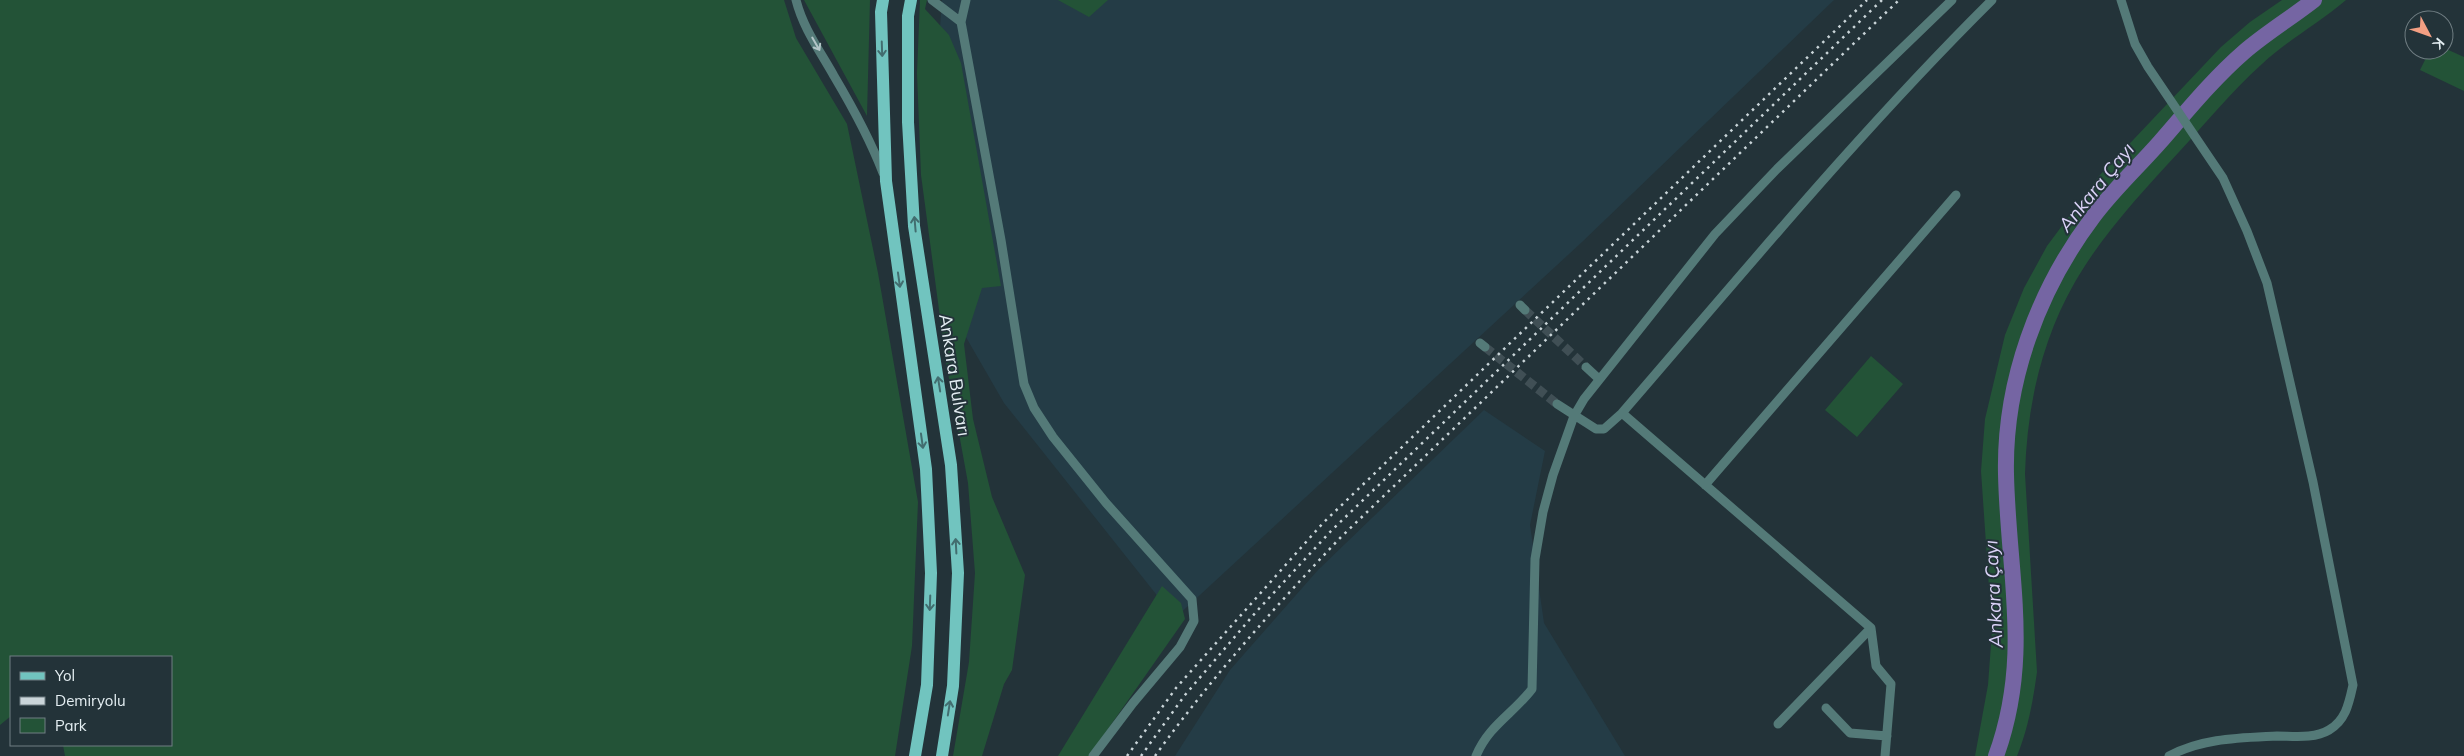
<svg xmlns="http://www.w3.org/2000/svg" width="2464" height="756" viewBox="0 0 2464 756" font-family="Mulish,sans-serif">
  <rect width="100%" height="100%" fill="#233339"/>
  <path fill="#243c46" d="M942,0H1834L1582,242L1175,618L1004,403L963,332L935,97Z
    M1484,410L1545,451L1530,525L1544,623L1625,756H1175L1230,670L1318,570Z"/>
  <path fill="#235337" d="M0,0H784L796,38L847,124L878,273L918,502L912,646L895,756H65L63,745H171V657H11V716L0,725Z
    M804,0H870L867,116Z
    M920,0H927L925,9L949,35L961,63L1001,286L982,288L964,344L973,419L992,497L1025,575L1012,670L1004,684L982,756H953L969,662L975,573L968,483L946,362L921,175L917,73Z
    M1058,0H1108L1089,17Z
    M2282,0H2346C2319,23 2288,40 2262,64C2232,91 2206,123 2179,152C2142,192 2102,235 2075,282C2041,341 2027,407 2025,474L2037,672C2033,701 2028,729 2017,756H1975L1988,685L1992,631L1981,471L1985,419L2005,335L2024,288L2047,246L2099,176L2221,47L2250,22Z
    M2444,48L2464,57V91L2420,70L2430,50H2444Z
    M1871,356L1903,384L1857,437L1825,410Z
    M1162,586L1181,603L1185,619L1089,756H1058Z"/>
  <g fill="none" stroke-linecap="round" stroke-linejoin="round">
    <path stroke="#7565a3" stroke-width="16" d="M1996,756C2032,657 2008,575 2006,474C2004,382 2038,290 2093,217C2113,190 2138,167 2160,142C2187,111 2213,79 2244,52C2266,33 2291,18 2314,0"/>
    <path stroke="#404f55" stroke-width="9" stroke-dasharray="9 4.5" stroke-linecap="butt" d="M1525,310L1586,367
      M1485,347L1557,404"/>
    <path stroke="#547a78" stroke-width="9" d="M796,0C803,28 820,51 834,76C853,108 870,139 883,173
      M932,0L961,22
      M966,0L961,22L1001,240L1024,384L1034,408L1053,437L1106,503L1192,599L1194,621L1180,647L1133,703L1093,756
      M2121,0L2135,44L2148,67L2223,178L2247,231L2267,283L2313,482L2353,685C2349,703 2346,720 2329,730C2314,739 2293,736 2277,736C2239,738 2203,738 2169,756
      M1520,305L1525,310
      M1480,343L1485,347
      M1586,367L1599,379
      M1557,404L1596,429H1604L1622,413
      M1705,485L1956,195
      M1826,708L1850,733L1887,736
      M1778,724L1871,628
      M1476,756C1489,725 1513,714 1532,689L1535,559L1543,512L1553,475L1574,416L1584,399L1715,234L1777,169L1952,0
      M1885,756L1891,684L1876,666L1871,628L1622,413C1743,273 1861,130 1992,0"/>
    <path stroke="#71c4bf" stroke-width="12" d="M883,0L881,12L886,181L926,469L931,573L927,685L915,756
      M911,0L908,16V122L914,226L951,465L958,573L953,686L942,756"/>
    <path stroke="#cad5d9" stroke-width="2.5" stroke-dasharray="2.5 5" stroke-linecap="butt" d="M1127,756L1176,688L1323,523L1867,0
      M1141,756L1185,695L1256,612L1331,531L1882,0
      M1155,756C1211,678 1274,608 1340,538L1899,0"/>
  </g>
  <defs><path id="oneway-shaft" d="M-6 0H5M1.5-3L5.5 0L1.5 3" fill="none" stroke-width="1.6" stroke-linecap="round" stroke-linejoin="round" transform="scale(1.25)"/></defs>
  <use stroke="#b2c5c7" href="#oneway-shaft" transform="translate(816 44) rotate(60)"/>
  <g stroke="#426d6f">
    <use href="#oneway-shaft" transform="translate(882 49) rotate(88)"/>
    <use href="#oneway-shaft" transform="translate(915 224) rotate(-95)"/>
    <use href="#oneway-shaft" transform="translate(899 280) rotate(82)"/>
    <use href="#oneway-shaft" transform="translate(939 384) rotate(-99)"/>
    <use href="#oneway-shaft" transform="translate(922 441) rotate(82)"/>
    <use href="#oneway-shaft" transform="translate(956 546) rotate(-93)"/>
    <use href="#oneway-shaft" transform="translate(930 603) rotate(92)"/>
    <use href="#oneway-shaft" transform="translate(949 708) rotate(-81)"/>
  </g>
  <g text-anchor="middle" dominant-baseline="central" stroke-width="4" stroke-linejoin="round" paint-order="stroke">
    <g font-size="18" fill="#e4eef2" stroke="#233339">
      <text transform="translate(955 375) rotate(81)">Ankara Bulvarı</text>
    </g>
    <g font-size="19" font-style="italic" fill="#dad2f7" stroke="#233339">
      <text transform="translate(2096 187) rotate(-51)">Ankara Çayı</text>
      <text transform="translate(1993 594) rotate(-93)">Ankara Çayı</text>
    </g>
  </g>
  <rect x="10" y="656" width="162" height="90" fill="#233339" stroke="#707e83"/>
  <rect x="20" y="672" width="25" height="8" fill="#71c4bf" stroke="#707e83"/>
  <text x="55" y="681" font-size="15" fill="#e4eef2">Yol</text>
  <rect x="20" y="697" width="25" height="8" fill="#cad5d9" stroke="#707e83"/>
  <text x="55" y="706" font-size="15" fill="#e4eef2">Demiryolu</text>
  <rect x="20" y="718" width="25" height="15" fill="#235337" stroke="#707e83"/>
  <text x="55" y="731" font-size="15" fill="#e4eef2">Park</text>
  <g transform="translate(2429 35) rotate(131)"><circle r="24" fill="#233339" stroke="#707e83"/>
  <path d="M0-4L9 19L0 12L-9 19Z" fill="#f39f83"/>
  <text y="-8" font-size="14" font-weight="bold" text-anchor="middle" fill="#e4eef2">K</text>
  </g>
</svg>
